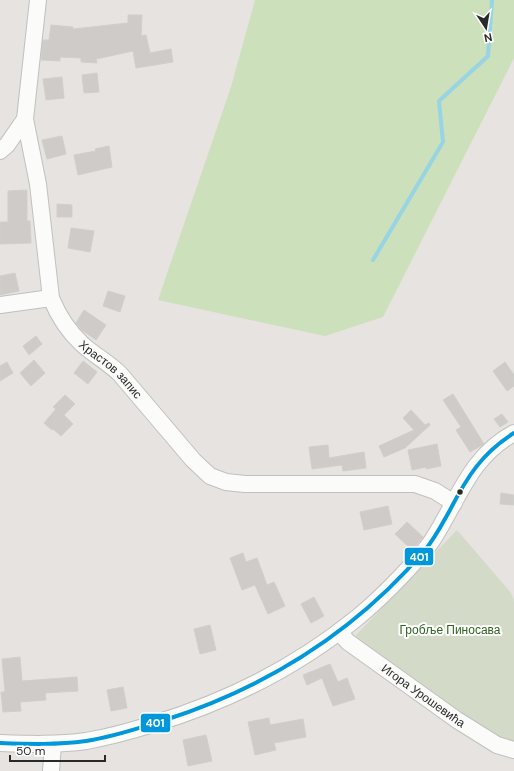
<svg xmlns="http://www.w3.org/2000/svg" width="514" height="771" viewBox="0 0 514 771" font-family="'DM Sans',sans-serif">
  <rect width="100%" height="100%" fill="#e6e3e0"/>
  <path fill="#cce0bb" d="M255,0H514V58L383,317L325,336L158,300L231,87Z"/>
  <path fill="#d4dac8" d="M457,530L511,593L514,601V744L493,737L396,671L355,636Z"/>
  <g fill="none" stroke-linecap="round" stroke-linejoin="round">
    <path stroke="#97d4e4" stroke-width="4" d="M373,260L443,142L439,101L488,56L492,0"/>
  </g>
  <path fill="#cecbc9" stroke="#d1cfcc" d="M128,15H142L141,36L146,35L150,53L171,49L173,62L136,68L133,51L96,59L97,63L81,62V58L60,57V61L41,60L43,40H49L51,25L73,27V29L128,23Z
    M97,73L99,92L84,93L82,75Z
    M62,77L64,98L46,100L43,79Z
    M62,136L66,154L47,159L42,140Z
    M109,146L112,167L78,175L74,155L96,151L95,149Z
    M27,190V221H30L31,243L0,244V222H8V191Z
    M57,204L72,205V217H57Z
    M71,228L94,231L90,252L68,248Z
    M15,273L19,291L0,295V276Z
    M108,291L125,296L120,312L103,306Z
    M84,310L106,325L96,340L82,330L76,323Z
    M36,336L42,344L29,355L23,346Z
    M34,360L45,373L31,386L20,373Z
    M83,361L97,372L88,384L74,373Z
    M7,362L13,373L0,381V366Z
    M505,362L514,375V386L507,391L493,371Z
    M453,394L484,444L470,452L456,430L461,427L443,400Z
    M65,395L75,404L64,415L73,424L61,436L53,429L52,430L44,423L56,409L53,407Z
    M411,410L425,425L429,423L430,425L405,448L384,457L379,446L414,430L403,418Z
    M502,414L508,422L500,427L494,419Z
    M437,444L441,466L426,469V467L412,470L408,450Z
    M328,445L329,458L364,452L366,468L343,471L342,465L312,469L309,447Z
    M501,493L514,495V505L500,504Z
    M388,506L392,524L364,530L360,512Z
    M407,522L423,537L412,550L395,534Z
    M243,553L246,562L257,558L267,585L274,582L285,606L268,614L255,585L242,590L230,558Z
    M314,597L324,616L311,623L301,604Z
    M210,625L216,650L200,654L194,629Z
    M20,657L22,681L77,677L78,691L45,693L46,700L20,702L21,711L3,712L1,692H5L2,659Z
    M330,664L338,682L347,678L355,699L333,706L322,678L307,685L303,675Z
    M123,687L127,708L111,711L107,690Z
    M269,718L270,725L303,719L306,737L274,743L276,750L255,755L248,722Z
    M206,735L212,761L188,766L183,740Z"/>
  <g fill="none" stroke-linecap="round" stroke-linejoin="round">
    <defs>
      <g id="minor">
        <path id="s1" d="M38,0L25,119L38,184L51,298C58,315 68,331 82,344C94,355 109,363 120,374L193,460L210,476L226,482L245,484H415L435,491L454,503"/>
        <path d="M0,151L7,145L25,119"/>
        <path d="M0,305L51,298"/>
        <path id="s2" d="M339,632L348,642L457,720L497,745L514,750"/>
        <path d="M0,743C29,744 57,745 86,741C109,737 131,731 153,724C226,702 298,666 358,617C381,598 405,573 425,550C434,540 440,527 447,515C465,482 479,452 514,433"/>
        <path d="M51,771L53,744"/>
      </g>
    </defs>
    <use href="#minor" stroke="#c0c0c1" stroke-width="18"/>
    <use href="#minor" stroke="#fbfbfa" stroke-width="16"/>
    <defs>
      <path id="bus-1" d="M0,743C28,744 57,745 86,741C113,737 139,728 165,720C267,687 355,632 425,550C435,538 442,524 450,510C467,477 482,453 514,433"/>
    </defs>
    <use href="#bus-1" stroke="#fff" stroke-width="7"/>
    <use href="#bus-1" stroke="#0098da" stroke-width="4"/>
  </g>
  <circle fill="#292929" stroke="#fff" stroke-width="1.5" cx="460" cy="492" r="3.5"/>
  <g text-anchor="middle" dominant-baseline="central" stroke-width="4" stroke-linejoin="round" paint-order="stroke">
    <g font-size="12" fill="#292929" stroke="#fff">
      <text stroke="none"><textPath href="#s1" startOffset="395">Храстов запис</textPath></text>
      <text stroke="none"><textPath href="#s2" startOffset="106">Игора Урошевића</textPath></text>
    </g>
    <g font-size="12" fill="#30611e" stroke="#fff">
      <text x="450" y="630">Гробље Пиносава</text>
    </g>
  </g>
  <g stroke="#fff" stroke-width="1.5">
    <rect x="404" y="547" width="30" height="19" rx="4" fill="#0098da"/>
    <rect x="140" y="713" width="31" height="20" rx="4" fill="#0098da"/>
  </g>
  <g font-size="11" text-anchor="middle" font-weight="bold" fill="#fff">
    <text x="419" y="561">401</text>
    <text x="155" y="727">401</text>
  </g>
  <g transform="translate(486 28) rotate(168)" stroke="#ffffff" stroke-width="3" paint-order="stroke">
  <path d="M0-3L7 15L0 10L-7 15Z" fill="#292929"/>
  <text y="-6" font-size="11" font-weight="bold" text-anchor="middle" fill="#292929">N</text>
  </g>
  <path d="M10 755v6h95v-6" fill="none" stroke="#292929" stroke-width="2"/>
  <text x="16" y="755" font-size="12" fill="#292929" stroke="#ffffff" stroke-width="3" paint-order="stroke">50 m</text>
</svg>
